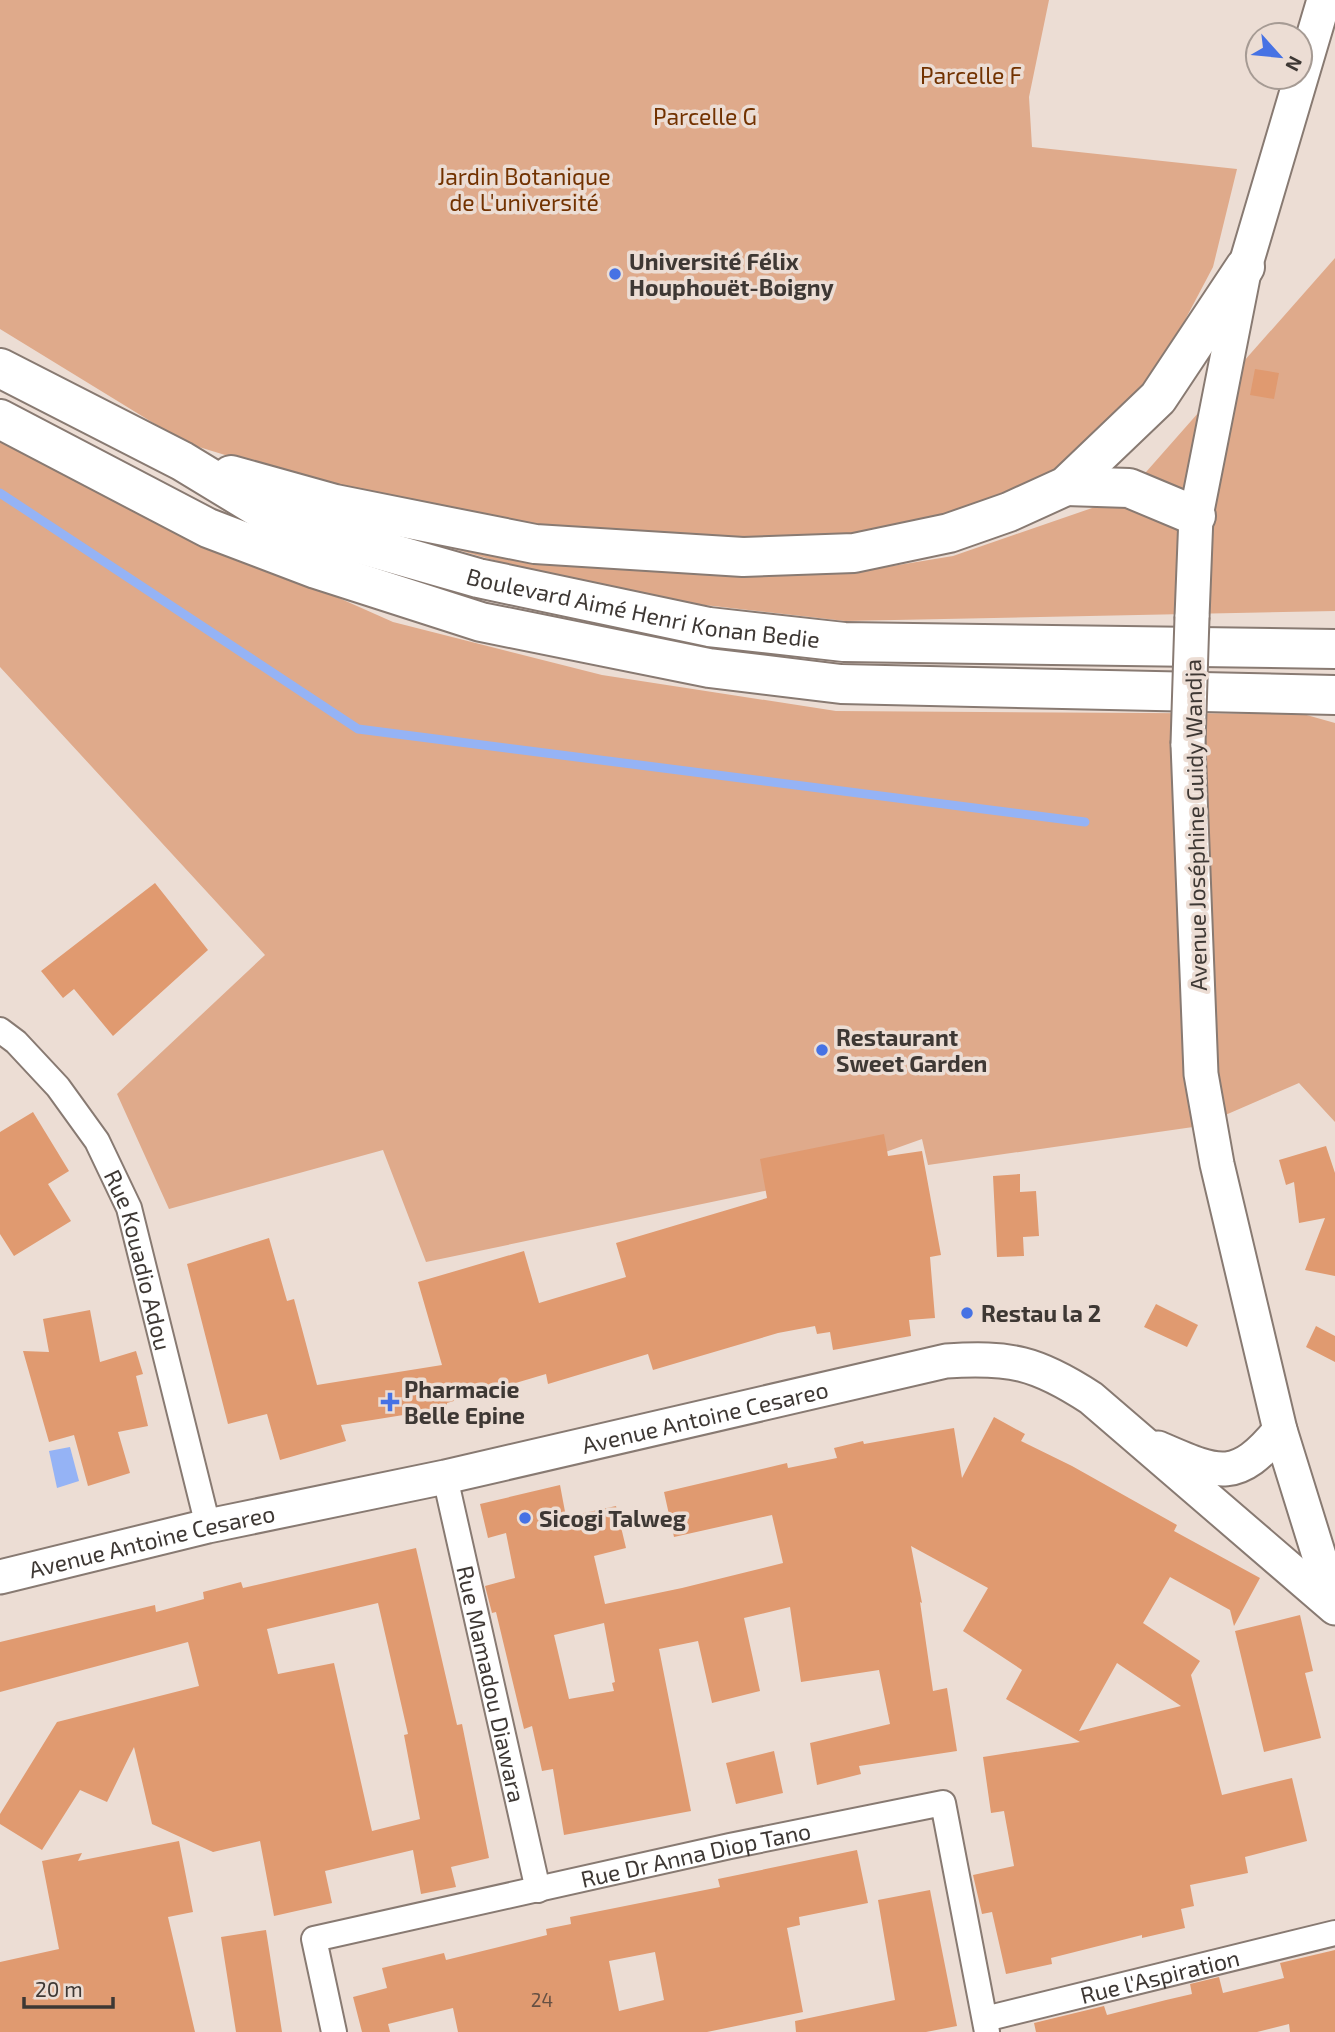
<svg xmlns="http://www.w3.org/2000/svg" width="1335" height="2032" viewBox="0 0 1335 2032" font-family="'Exo 2',sans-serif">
  <rect width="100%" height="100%" fill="#ecddd4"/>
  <path fill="#dfaa8b" d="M0,0H1049L1029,97L1032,147L1237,169L1213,267L1148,390L1101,439L1051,473L946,519L850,537L745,540L535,528L332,488L186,443L0,329Z
    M1335,258V611L845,621L616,595L419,539L856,572L953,556L1124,497Z
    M0,437L204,538L393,622L602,675L836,711L1303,714L1335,723V1122L1299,1083L1200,1126L928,1165L922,1139L793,1185L426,1262L383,1150L169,1209L117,1094L265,955L0,667Z"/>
  <path fill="#95b3f5" d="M70,1447L79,1481L57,1488L49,1451Z"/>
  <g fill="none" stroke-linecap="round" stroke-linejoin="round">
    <path stroke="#95b3f5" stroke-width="9" d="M0,493L358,729L1085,822"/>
  </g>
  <path fill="#e09a70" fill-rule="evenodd" d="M1255,369L1279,373L1274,399L1250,395Z
    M155,883L208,950L113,1036L74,989L63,998L41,971Z
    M33,1112L69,1171L48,1184L71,1221L14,1256L0,1234V1132Z
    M884,1134L888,1156L922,1151L941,1255L930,1257L935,1318L909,1320L911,1336L833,1350L830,1332L817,1334L815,1326L778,1333L653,1370L648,1354L548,1384L546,1374L447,1403V1408L341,1425L346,1441L280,1460L267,1414L228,1424L187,1264L269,1238L287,1301L294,1299L317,1385L442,1365L418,1282L524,1251L539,1303L626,1277L616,1243L767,1198L760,1159Z
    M1326,1146L1335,1173V1276L1305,1270L1325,1218L1299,1223L1294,1182L1286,1185L1279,1160Z
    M1020,1174V1192L1036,1191L1039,1236L1023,1237L1024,1256L997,1257L993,1176Z
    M1156,1304L1198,1325L1187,1347L1144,1327Z
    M90,1310L100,1362L136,1351L143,1374L136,1376L148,1426L118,1432L130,1473L88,1486L74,1435L49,1442L23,1351L49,1352L43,1319Z
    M1316,1326L1335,1336V1362L1306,1347Z
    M994,1417L1025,1434L1021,1441L1072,1466L1177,1525L1174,1531L1260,1578L1234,1626L1230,1610L1170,1577L1143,1623L1200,1661L1191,1675L1222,1795L1292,1778L1307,1841L1245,1857L1248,1873L1190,1885L1194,1906L1181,1909L1185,1928L1142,1938V1935L1051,1958L1052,1964L1006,1974L992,1912L982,1914L973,1875L1014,1866L1004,1811L991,1813L983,1757L1080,1742L1006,1699L1022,1670L963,1631L988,1588L911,1546L922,1603L920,1602L933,1691L947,1688L957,1751L859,1766L861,1774L817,1785L810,1743L890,1724L879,1670L801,1682L790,1607L744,1618L760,1691L712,1703L698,1641L659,1649L691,1811L564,1835L553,1769L542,1771L532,1726L524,1729L496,1612L492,1613L485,1586L515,1578L506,1533L488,1538L480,1504L560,1485L566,1517L616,1506L626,1548L594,1556L605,1604L682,1588L783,1563L772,1515L674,1537L664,1492L787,1463L788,1468L837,1458L834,1448L863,1441L864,1444L954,1428L962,1478ZM604,1623L615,1682L612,1683L614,1691L569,1699L554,1635ZM1117,1663L1181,1706L1079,1731Z
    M416,1548L457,1725L462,1724L489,1858L451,1867L456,1887L421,1894L413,1850L325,1871L332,1903L274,1916L260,1841L213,1852L152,1824L134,1747L107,1802L80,1790L42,1850L0,1824V1814L57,1722L199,1686L188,1642L0,1692V1642L155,1605L156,1612L204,1599L203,1592L241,1582L243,1588ZM378,1603L408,1734L404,1735L420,1819L372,1831L334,1663L278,1674L267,1629Z
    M1300,1615L1313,1671L1305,1673L1321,1738L1264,1752L1235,1631Z
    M774,1751L783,1793L736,1804L726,1763Z
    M179,1841L193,1912L168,1917L195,2032H0V1962L59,1949L42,1861L82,1853L78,1861Z
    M857,1850L868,1903L799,1917L800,1925L787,1928L803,2012L707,2032H458L453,2008L388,2024L390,2032H362L353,1997L387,1988L382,1968L444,1953L446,1960L547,1935L546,1929L571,1924L570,1917L720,1887L718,1879ZM655,1952L664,2000L619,2011L609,1961Z
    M930,1890L957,2026L926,2032H796L795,2021L895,2000L878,1900Z
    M266,1930L282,2032H236L221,1937Z
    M1335,1950V2032H1290L1289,2024L1257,2032H1036L1034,2023L1104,2006L1107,2015L1166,2000L1192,1994L1190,1984L1219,1977L1223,1993L1284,1978L1280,1963Z"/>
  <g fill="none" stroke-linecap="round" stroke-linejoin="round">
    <defs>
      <g id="street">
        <path id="s1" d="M0,1030L16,1042L58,1087L97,1141L129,1208L208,1526"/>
        <path id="s2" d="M445,1477L538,1890"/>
        <path id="s3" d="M985,2019L1335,1933"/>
        <path id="s4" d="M334,2032L314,1939L730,1846L943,1803L987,2032"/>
      </g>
      <g id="secondary">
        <path d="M1192,617L1196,516L1245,267L1324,0"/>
        <path d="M1188,744L1201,1074L1217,1164L1280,1430L1335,1607"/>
        <path d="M1158,1448C1218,1474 1236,1484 1280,1430"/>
        <path id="s5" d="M0,1577L208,1526L445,1477L946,1361C1010,1357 1036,1362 1091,1398L1335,1608"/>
      </g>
      <g id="highway">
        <path id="s6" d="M0,368L182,461L266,512L324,534L478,578L709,627L844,642L1335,649"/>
        <path d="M0,419L208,528L316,569L481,622L709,668L841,684L1335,695"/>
        <path d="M231,475L335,504L535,544L743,557L854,553L949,533L1009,512L1066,486L1158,398L1245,267"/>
        <path d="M1066,486L1129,488L1196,516"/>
      </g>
    </defs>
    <use href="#street" stroke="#887a72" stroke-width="28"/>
    <use href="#secondary" stroke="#887a72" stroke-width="37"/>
    <use href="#highway" stroke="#887a72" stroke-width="42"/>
    <use href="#street" stroke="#fff" stroke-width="24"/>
    <use href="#secondary" stroke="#fff" stroke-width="33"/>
    <use href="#highway" stroke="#fff" stroke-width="38"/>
    <defs>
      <path id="secondary-bridge" d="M1188,744L1192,617"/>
    </defs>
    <use href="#secondary-bridge" stroke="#887a72" stroke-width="37" stroke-linecap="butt"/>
    <use href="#secondary-bridge" stroke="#fff" stroke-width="33"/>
  </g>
  <g fill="#4672e4" stroke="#ecddd4" stroke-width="2.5">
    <circle cx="615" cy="274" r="7"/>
    <circle cx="822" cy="1050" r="7"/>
    <circle cx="967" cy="1313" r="7"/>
    <path d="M386.5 1391.5h7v7h7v7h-7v7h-7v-7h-7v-7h7z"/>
    <circle cx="525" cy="1518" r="7"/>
  </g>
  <g text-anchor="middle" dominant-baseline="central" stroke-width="7" stroke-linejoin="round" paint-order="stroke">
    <g font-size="19" fill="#665043">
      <text x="542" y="1999">24</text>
    </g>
    <g font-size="23" fill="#723200" stroke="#ecddd4">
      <text x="971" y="75">Parcelle F</text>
      <text x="705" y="116">Parcelle G</text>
      <text x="524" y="176">Jardin Botanique<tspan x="524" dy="26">de L'université</tspan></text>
    </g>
    <g font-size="23" font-weight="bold" fill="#3e3834" stroke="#ecddd4" text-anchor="start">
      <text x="629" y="261">Université Félix<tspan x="629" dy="26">Houphouët-Boigny</tspan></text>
      <text x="836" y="1037">Restaurant<tspan x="836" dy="26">Sweet Garden</tspan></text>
      <text x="981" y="1313">Restau la 2</text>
      <text x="404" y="1389">Pharmacie<tspan x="404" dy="26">Belle Epine</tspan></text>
      <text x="539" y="1518">Sicogi Talweg</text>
    </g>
    <g font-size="23" fill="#3e3834" stroke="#ecddd4">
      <text stroke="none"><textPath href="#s6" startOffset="693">Boulevard Aimé Henri Konan Bedie</textPath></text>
      <text transform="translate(1195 825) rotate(-91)">Avenue Joséphine Guidy Wandja</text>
      <text stroke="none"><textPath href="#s1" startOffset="275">Rue Kouadio Adou</textPath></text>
      <text stroke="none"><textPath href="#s5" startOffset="723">Avenue Antoine Cesareo</textPath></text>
      <text stroke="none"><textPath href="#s5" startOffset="156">Avenue Antoine Cesareo</textPath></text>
      <text stroke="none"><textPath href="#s2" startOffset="212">Rue Mamadou Diawara</textPath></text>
      <text stroke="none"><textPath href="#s4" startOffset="486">Rue Dr Anna Diop Tano</textPath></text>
      <text stroke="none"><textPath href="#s3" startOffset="180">Rue l'Aspiration</textPath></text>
    </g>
  </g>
  <g transform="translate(1279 56) rotate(117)"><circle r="33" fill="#ecddd4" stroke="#a69b94" stroke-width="2"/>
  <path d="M0-5L12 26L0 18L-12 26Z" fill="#4672e4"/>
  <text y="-10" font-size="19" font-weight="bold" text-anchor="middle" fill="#3e3834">N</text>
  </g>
  <path d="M24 1997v10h89v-10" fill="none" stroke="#3e3834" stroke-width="3.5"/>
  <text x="35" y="1997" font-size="21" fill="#3e3834" stroke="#ecddd4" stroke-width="5" paint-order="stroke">20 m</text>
</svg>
